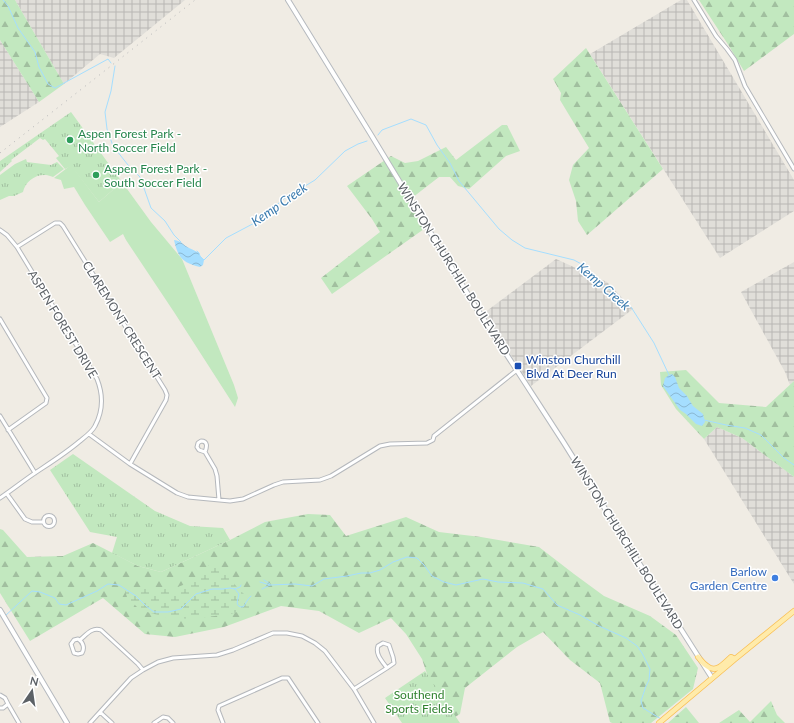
<svg xmlns="http://www.w3.org/2000/svg" width="794" height="723" viewBox="0 0 794 723" font-family="Lato,sans-serif">
  <defs>
    <pattern id="industrial-grid" width="8" height="8" patternUnits="userSpaceOnUse"><rect width="8" height="8" fill="#e0ded9"/><path d="M0 4h8M4 0v8" fill="none" stroke="#b9b7b4"/></pattern>
    <pattern id="forest-firs" width="22" height="20" patternUnits="userSpaceOnUse"><rect width="22" height="20" fill="#c2e8bf"/><path d="M5 1l3.5 6h-7zM16 11l3.5 6h-7z" fill="#a1bf9f"/></pattern>
    <pattern id="wetland-marsh" width="20" height="14" patternUnits="userSpaceOnUse"><rect width="20" height="14" fill="#c2e8bf"/><path d="M1 5h8M5 5V1M11 12h8M15 12V8" fill="none" stroke="#a1bf9f"/></pattern>
    <pattern id="park-tufts" width="24" height="20" patternUnits="userSpaceOnUse"><rect width="24" height="20" fill="#c2e8bf"/><path d="M3 7l-1-3M5 7V3M7 7l1-3M15 17l-1-3M17 17v-4M19 17l1-3" fill="none" stroke="#a1bf9f"/></pattern>
    <pattern id="water-waves" width="16" height="10" patternUnits="userSpaceOnUse"><rect width="16" height="10" fill="#a5deff"/><path d="M0 5q4-4 8 0t8 0" fill="none" stroke="#8ab7d2"/></pattern>
  </defs>
  <rect width="100%" height="100%" fill="#f0ece4"/>
  <path fill="url(#industrial-grid)" d="M15,0H185L114,58L100,54L64,84Z
    M681,0H687L794,180V211L720,258L590,54Z
    M0,40L39,102L0,127Z
    M556,259L607,282L633,309L531,386L484,313Z
    M794,262V381L790,385L785,372L741,292Z
    M717,427L742,438L794,477V584L704,439Z"/>
  <path fill="#c2e8bf" d="M71,165L99,202L122,182L151,222L182,259L234,385L238,398L235,407L174,312L126,240L123,234L110,242L85,205L74,187L64,189L61,180L54,178Z"/>
  <path fill="url(#forest-firs)" d="M0,0H15L64,84L39,102L0,40Z
    M699,0H794V34L744,71L729,46Z
    M586,48L663,169L587,235L578,221L576,201L569,180L573,165L589,148L560,100L561,93L553,79Z
    M502,125H507L520,151L506,156L469,189L458,186L450,177H439L408,201L424,229L332,294L321,278L380,232L372,219L347,186L391,156L405,163L418,161L446,147L456,160Z
    M686,370L719,403L766,407L794,381V477L742,438L717,427L704,439L676,409L661,385L660,372Z
    M308,514L330,515L346,536L406,517L439,532L481,537L539,547L574,574L604,596L650,616L676,635L698,668L693,689L651,723H612L610,722L600,683L570,660L543,632L517,647L465,688L460,714L455,717L430,683L422,659L406,634L391,618L359,633L319,611L281,606L224,627L175,637L145,634L103,598L30,641L0,593V529L3,530L27,557L63,556L93,543L138,566L161,572L230,540L265,522Z
    M771,701L777,715L785,723H719L739,710L750,722Z
    M686,707L699,723H668Z"/>
  <path fill="url(#wetland-marsh)" d="M210,564L220,567L237,587L246,596L253,607L231,614L190,619L165,617L147,612L137,607L127,597L125,591L139,587L156,590L175,588L196,580Z"/>
  <path fill="url(#park-tufts)" d="M71,112L122,182L99,202L71,166L65,169L56,158L59,156L45,139L43,140L40,138L11,160L12,161L0,172V161Z
    M26,159L27,162L51,165L57,162L64,169L53,177C50,176 48,175 46,175C35,174 25,182 23,192L14,196H9L0,200V175L15,164Z
    M73,454L155,511L190,526L223,528L230,540L161,572L138,566L112,553L117,537L90,532L50,470Z
    M425,671L460,723H402L385,698Z"/>
  <path fill="url(#water-waves)" d="M174,240C182,241 183,245 189,248C193,250 196,251 199,253L200,256L204,260L203,265L200,267C183,263 178,258 174,240Z
    M672,374L675,377L679,388L687,396L693,406L703,414L705,422L702,426L696,424L686,414L680,410L663,386L665,378L669,375Z"/>
  <g fill="none" stroke-linecap="round" stroke-linejoin="round">
    <path stroke="#a5deff" stroke-width="1" d="M3,0L8,6L18,28L35,52L39,67L48,84L55,88L108,59L111,63
      M115,66L111,91L105,112L107,129L113,146L128,165L140,177L151,208L165,221L174,235L181,242
      M378,135L382,130L411,119L426,125L437,145L450,163L459,181L499,229L512,240L525,248L574,260L585,266L595,278L631,307L654,343L669,375
      M197,251L199,253L200,256L204,260L226,238L262,219L282,200L315,180L345,151L358,144L367,141
      M704,420L726,425L745,428L761,435L784,458L794,465
      M264,580L270,584
      M260,582L270,585
      M235,589L240,587L241,585
      M262,589L270,585L295,584L312,586L324,579L347,576L361,573H370L380,570L393,562L407,557L417,558L424,565L432,576L444,582L456,585L483,579L498,582L523,583L543,589L557,605L580,615L599,626L626,638L637,646L642,653L650,669L649,680L646,686L641,701L643,708L661,719
      M5,616L32,591L40,592L55,598L59,604L66,605L97,591L108,584L119,585L136,596L146,606L154,612H168L181,609L196,594L212,589H223L230,588L235,589L239,594C238,600 234,607 243,607C246,604 247,599 251,596"/>
    <defs>
      <path id="street" d="M694,0L716,36L727,49L735,60L745,86L794,169
        M0,230L7,235L17,247L97,379C103,394 103,411 95,426C92,432 85,437 80,441C66,453 50,463 35,473C23,481 12,490 0,498
        M17,247L55,223H60L63,226L165,390L167,395L166,400L130,464
        M0,319L47,398L46,403L8,430
        M0,416L35,473
        M89,434L130,464L177,493L188,497L230,501L243,499L274,485L283,482L320,480L331,476L380,446L390,444L427,443L433,440L434,436L517,370
        M201,441C208,441 207,447 205,452L199,450L197,447L198,443Z
        M205,452L215,469L217,476L219,500
        M7,494L25,519L32,522H43
        M43.5 521a5.5 5.5 0 1 1 11 0a5.5 5.5 0 1 1-11 0Z
        M78,639C83,642 85,648 82,653L78,654L74,653L71,644L74,640Z
        M80,640C87,634 92,627 101,630L138,664L143,670
        M354,689L387,668L394,663L393,657L389,645L383,643L378,646C375,654 382,661 387,668
        M0,695L5,698L8,704L3,708H0
        M8,704L19,723
        M100,712L112,723
        M90,723L131,678L143,670L158,662L173,658L217,655L233,650L273,633H287L302,636L315,643L325,651L354,689L374,723
        M154,723L163,717L168,718L173,723
        M223,723L218,710L219,706L282,678H288L318,723"/>
      <path id="secondary" d="M288,0L370,133L472,301L564,443L649,579L712,678
        M0,610L67,723"/>
      <path id="primary" d="M698,657C701,660 703,664 707,666C716,674 724,663 731,657L735,659
        M659,723L735,659L794,611"/>
    </defs>
    <use href="#street" stroke="#b5b8bc" stroke-width="5"/>
    <use href="#secondary" stroke="#b6babf" stroke-width="6"/>
    <use href="#primary" stroke="#f9bf54" stroke-width="6"/>
    <use href="#street" stroke="#fff" stroke-width="3"/>
    <use href="#secondary" stroke="#fff" stroke-width="4"/>
    <use href="#primary" stroke="#ffebaa" stroke-width="4.5"/>
    <path stroke="#b5b6b7" stroke-width="1" stroke-dasharray="1 5" stroke-linecap="butt" d="M0,153L195,0"/>
  </g>
  <g fill="#2e9e5b" stroke="#fff" stroke-width="1.5">
    <circle cx="70" cy="140" r="4"/>
    <circle cx="96" cy="175" r="4"/>
  </g>
  <rect fill="#1a4fb4" stroke="#fff" stroke-width="1.5" x="514" y="362" width="8" height="8" rx="2"/>
  <circle fill="#3f7fe0" stroke="#fff" stroke-width="1.5" cx="775" cy="578" r="4"/>
  <g text-anchor="middle" dominant-baseline="central" stroke-width="3" stroke-linejoin="round" paint-order="stroke">
    <g font-size="12" fill="#27864d" stroke="#fff" text-anchor="start">
      <text x="78" y="133">Aspen Forest Park -<tspan x="78" dy="14">North Soccer Field</tspan></text>
      <text x="104" y="168">Aspen Forest Park -<tspan x="104" dy="14">South Soccer Field</tspan></text>
    </g>
    <g font-size="12" fill="#5c6166" stroke="#fff">
      <text transform="translate(454 269) rotate(58)">WINSTON CHURCHILL BOULEVARD</text>
      <text transform="translate(122 320) rotate(58)">CLAREMONT CRESCENT</text>
      <text transform="translate(63 324) rotate(59)">ASPEN FOREST DRIVE</text>
      <text transform="translate(627 543) rotate(58)">WINSTON CHURCHILL BOULEVARD</text>
    </g>
    <g font-size="12" fill="#164399" stroke="#fff" text-anchor="start">
      <text x="526" y="359">Winston Churchill<tspan x="526" dy="14">Blvd At Deer Run</tspan></text>
    </g>
    <g font-size="12" fill="#366cbe" stroke="#fff" text-anchor="end">
      <text x="767" y="571">Barlow<tspan x="767" dy="14">Garden Centre</tspan></text>
    </g>
    <g font-size="12" fill="#30822f" stroke="#fff">
      <text x="419" y="694">Southend<tspan x="419" dy="14">Sports Fields</tspan></text>
    </g>
    <g font-size="13" font-style="italic" fill="#397aae" stroke="#fff">
      <text transform="translate(279 204) rotate(-35)">Kemp Creek</text>
      <text transform="translate(604 286) rotate(41)">Kemp Creek</text>
    </g>
  </g>
  <g transform="translate(32 691) rotate(13)" stroke="#ffffff" stroke-width="3" paint-order="stroke">
  <path d="M0-3L7 15L0 10L-7 15Z" fill="#5c6166"/>
  <text y="-6" font-size="11" font-weight="bold" text-anchor="middle" fill="#5c6166">N</text>
  </g>
</svg>
